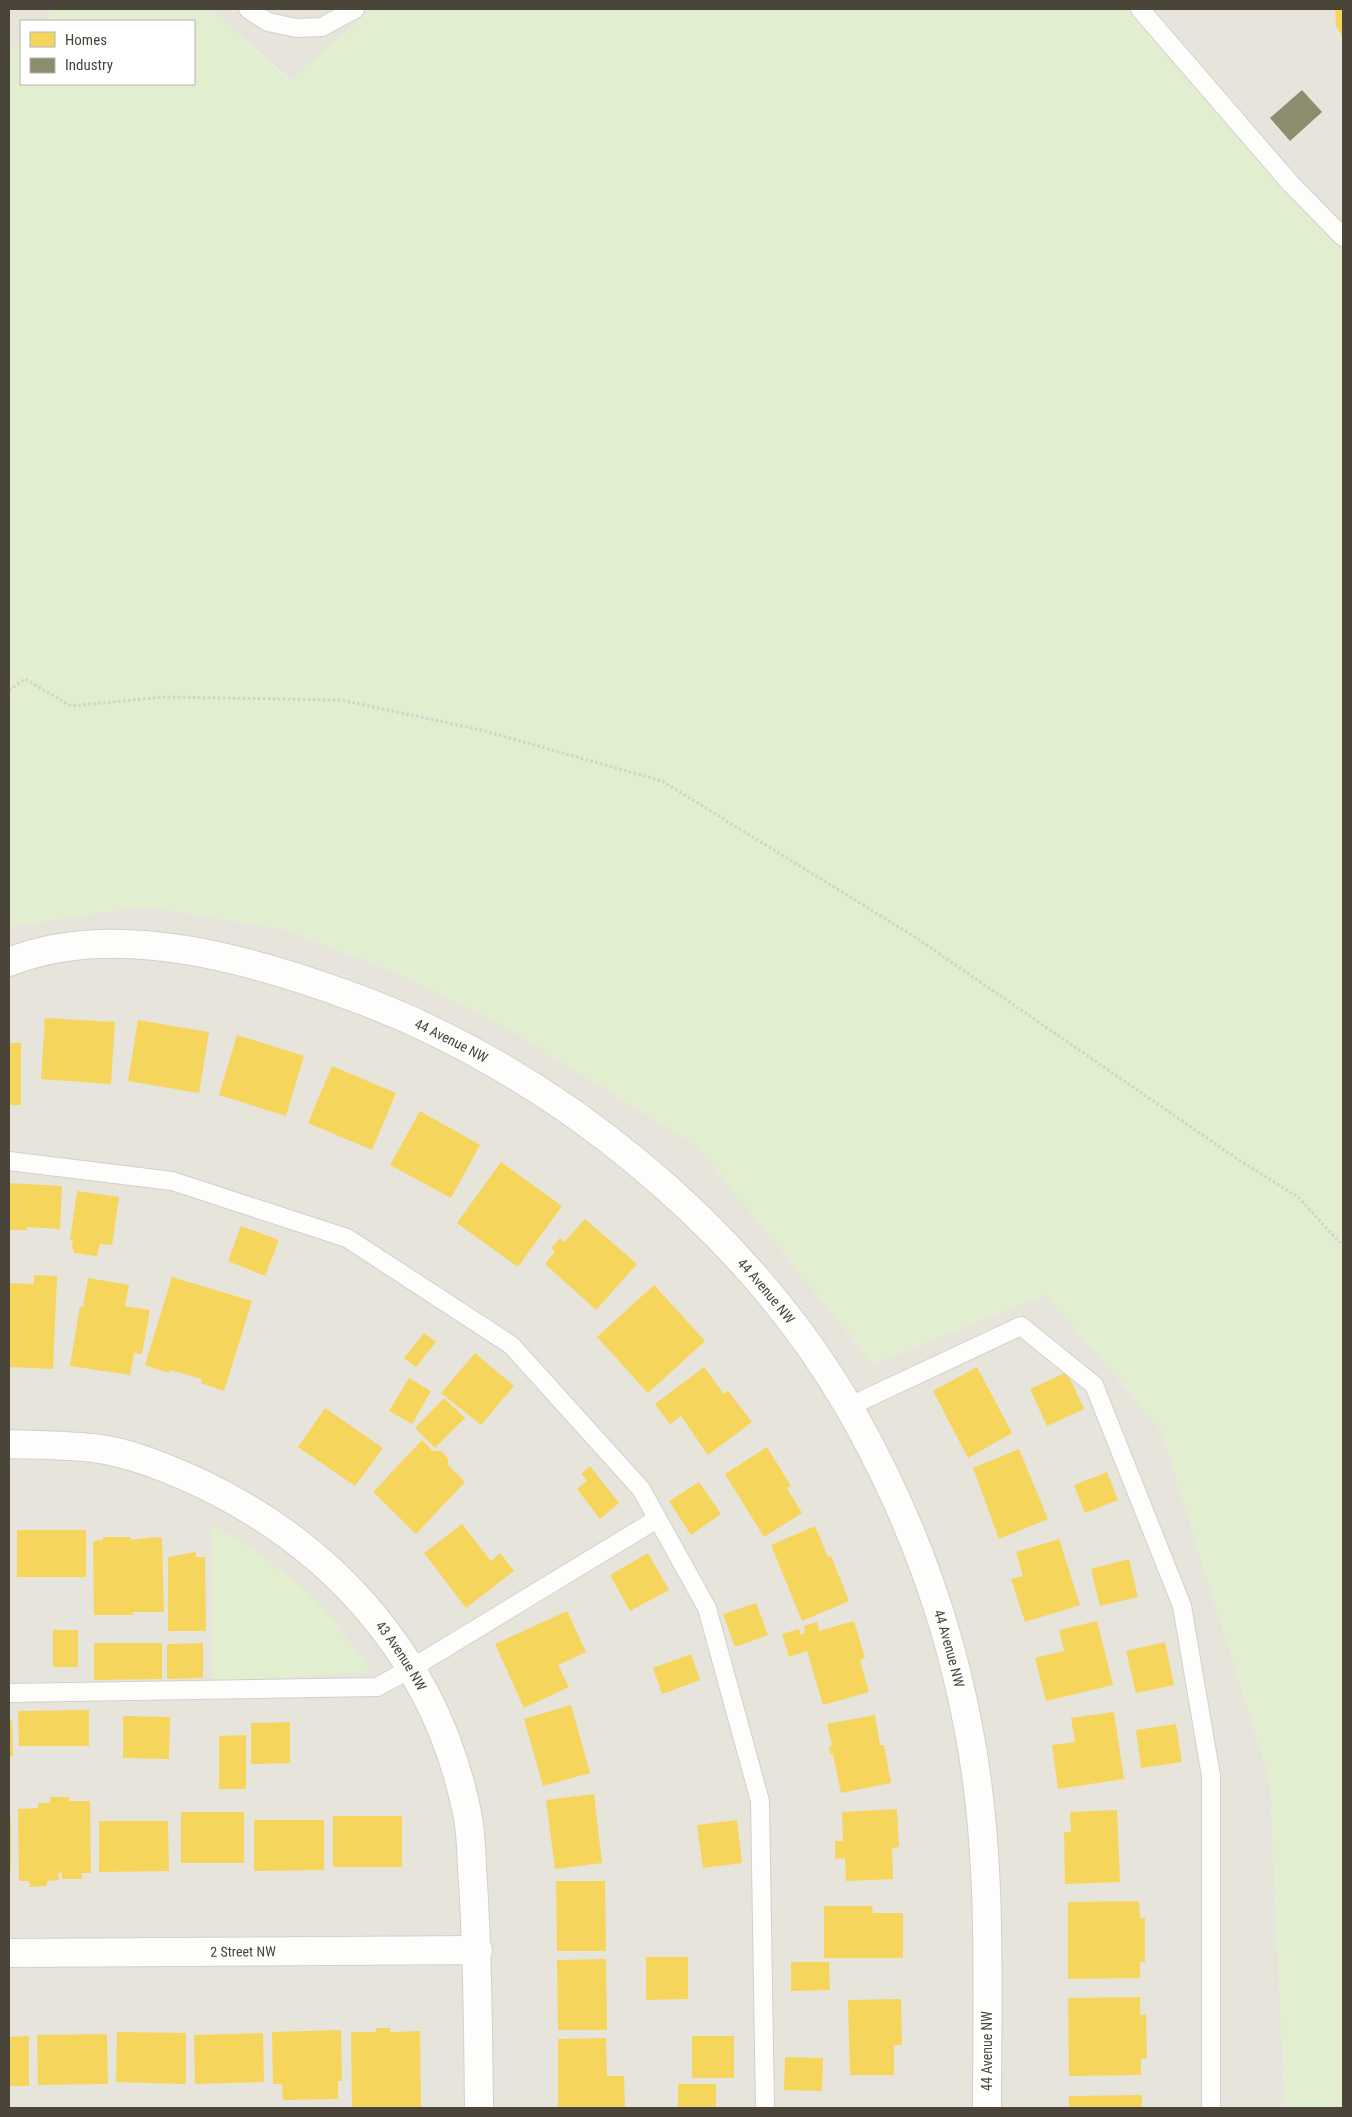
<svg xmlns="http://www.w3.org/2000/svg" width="1352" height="2117" viewBox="0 0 1352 2117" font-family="'Roboto Condensed',sans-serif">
  <rect width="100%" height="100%" fill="#f4f2ee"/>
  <path fill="#e7e4dc" d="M9,9H59L44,21H21V41L9,51Z
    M209,9H371L292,81Z
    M1126,9H1343V251Z
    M143,906L282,929L393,971L502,1025L697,1146L873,1364L1046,1294L1161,1430L1270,1780L1285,2108H9V927Z"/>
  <path fill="#e1eecf" d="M59,9H209L291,81L371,9H1126L1343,251V2108H1285L1270,1780L1161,1430L1046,1294L873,1364L697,1146L502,1025L393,971L282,929L143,906L9,927V51L21,41V84H194V21H44Z
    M212,1524C279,1561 331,1608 372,1672L212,1682Z"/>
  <path fill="#f6d55c" d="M1335,9H1343V37L1336,26Z
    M45,1018L115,1022L111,1084L41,1079Z
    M138,1020L209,1032L199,1093L128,1081Z
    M237,1035L304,1056L286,1116L219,1095Z
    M9,1043H21V1105H9Z
    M332,1066L396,1093L372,1150L308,1123Z
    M420,1111L480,1145L451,1198L390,1165Z
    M501,1162L562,1206L518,1267L457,1223Z
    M9,1183L62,1186L60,1229L27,1227V1230H9Z
    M77,1191L119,1197L112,1245L100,1244L97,1256L74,1253L72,1247L73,1240H70Z
    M585,1219L637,1264L596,1310L545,1264L555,1252L551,1248L560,1238L564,1242Z
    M241,1226L279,1240L265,1276L228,1261Z
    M34,1275L57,1276L53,1369L9,1367V1283L34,1284Z
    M172,1277L252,1301L224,1391L201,1383L202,1379L170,1370L169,1373L145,1365Z
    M88,1278L129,1285L125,1306L150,1310L142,1354L134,1353L130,1375L70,1366L80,1306L83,1307Z
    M654,1285L705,1341L648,1393L597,1337Z
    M424,1333L436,1342L416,1367L404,1358Z
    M475,1353L514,1386L481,1425L441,1393Z
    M704,1367L724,1394L728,1391L752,1422L708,1455L681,1416L670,1424L655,1404Z
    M977,1367L1012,1433L968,1458L933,1391Z
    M1067,1372L1084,1409L1047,1426L1030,1389Z
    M409,1378L431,1391L412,1424L389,1411Z
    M444,1398L465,1418L435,1448L415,1428Z
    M325,1408L383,1448L355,1486L298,1447Z
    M422,1440L433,1451H441L448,1458V1465L465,1482L416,1534L373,1492Z
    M767,1447L791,1486L787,1488L802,1513L764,1537L725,1474Z
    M1019,1449L1048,1519L999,1539L973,1468Z
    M590,1466L619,1503L600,1519L577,1489L587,1481L581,1474Z
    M1107,1472L1118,1500L1085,1513L1074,1485Z
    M699,1482L721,1514L691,1535L669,1501Z
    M462,1524L491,1561L500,1553L514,1571L466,1608L424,1553Z
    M815,1526L828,1557L831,1556L849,1601L802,1621L771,1545Z
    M17,1530H86V1577H17Z
    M103,1537H131V1540L154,1537L162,1538L164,1612H133V1615H94L93,1541L103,1540Z
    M1059,1539L1080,1605L1025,1622L1011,1579L1023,1576L1016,1552Z
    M196,1552V1557H205L206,1631H168V1557Z
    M648,1553L669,1590L630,1611L610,1575Z
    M1129,1559L1138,1597L1100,1606L1091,1569Z
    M756,1603L768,1635L735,1647L723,1614Z
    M567,1611L586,1652L558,1665L569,1687L524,1708L495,1644Z
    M854,1621L865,1658L860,1660L869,1692L823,1705L807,1651L789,1657L782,1634L799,1629L801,1635L805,1633L804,1626L817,1622L819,1631Z
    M1097,1621L1113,1685L1046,1701L1035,1658L1064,1651L1059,1630Z
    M53,1630H78V1667H53Z
    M1165,1642L1174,1685L1136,1693L1126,1651Z
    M94,1643H162V1679L94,1680Z
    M203,1643V1678L167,1679V1644Z
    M691,1654L700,1680L662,1694L653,1668Z
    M571,1705L590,1773L543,1786L524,1719Z
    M89,1710V1746H19L18,1711Z
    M1114,1712L1124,1779L1058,1789L1052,1745L1075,1742L1071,1718Z
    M875,1715L880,1745H884L891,1783L841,1793L833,1754H830L829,1748L832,1745L827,1724Z
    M123,1716L170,1717L169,1759L123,1758Z
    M12,1719L13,1756H9V1720Z
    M290,1722V1763L251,1764V1723Z
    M1176,1724L1182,1762L1141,1768L1136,1730Z
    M246,1735V1789H219V1736Z
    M594,1794L602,1863L555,1869L546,1800Z
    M50,1797H69V1801H90L91,1873H81L82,1879H62V1873H58L59,1880L47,1881V1886L30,1887L29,1881H19L18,1809L38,1808V1803H50Z
    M897,1809L899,1847L892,1848L893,1879L846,1881L845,1858L835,1859V1841H843L842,1812Z
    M1117,1810L1120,1882L1065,1884L1064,1832H1071L1070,1812Z
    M181,1812H244V1863H181Z
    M333,1816H402V1867H333Z
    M9,1817H11V1871H9Z
    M254,1820H324V1870L254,1871Z
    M737,1820L742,1863L703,1868L697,1825Z
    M99,1821H168L169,1871L99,1872Z
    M556,1881H605L606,1951H557Z
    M1139,1901L1140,1918H1145V1962H1140V1978L1068,1979V1902Z
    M824,1906H872L873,1913H903V1958H824Z
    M646,1957H688V1999L646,2000Z
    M606,1959L607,2030H558L557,1960Z
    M791,1962H829L830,1990L791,1991Z
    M1140,1997V2015L1146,2014L1147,2058L1141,2059V2075L1069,2076L1068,1998Z
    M901,1999L902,2045H894V2075H850L848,2000Z
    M376,2028H390V2032L420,2031L421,2108H352L351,2032H376Z
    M341,2030L342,2081H338V2099L283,2100L282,2084H273L272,2032Z
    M117,2032L186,2033V2084L116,2082Z
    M263,2033L264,2082L195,2084L194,2035Z
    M107,2034L108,2084L38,2085L37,2035Z
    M29,2036V2086H9V2037Z
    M692,2036H734V2078H692Z
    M606,2038L607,2076H624L625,2108H558V2039Z
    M785,2057L823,2058L822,2091L784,2090Z
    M678,2084H716V2108H678Z
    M1142,2095V2108H1069V2096Z"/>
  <path fill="#8c8c6e" d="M1302,90L1322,112L1290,141L1270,118Z"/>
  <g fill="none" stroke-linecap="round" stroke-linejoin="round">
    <defs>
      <path id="lane" d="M248,9L268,22L296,28L322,27L355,9
        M1140,9L1291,184L1343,237
        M9,1161L172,1181L347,1238L511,1345L641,1489L707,1608L760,1801L765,2108
        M848,1407L1021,1326L1094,1385L1182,1606L1211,1776V2108
        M9,1693L377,1687L412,1668L657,1519"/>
      <g id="street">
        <path id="s1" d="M9,962C115,919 253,960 356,998C553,1071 745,1227 850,1409C906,1507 947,1615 968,1726C993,1852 987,1981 987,2108"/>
        <path id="s2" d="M9,1444C37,1445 65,1445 93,1448C129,1452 167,1468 200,1483C337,1548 437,1663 467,1813C472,1835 471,1860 473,1883C478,1958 478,2033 479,2108"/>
        <path id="s3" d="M9,1953L478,1950"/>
      </g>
    </defs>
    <use href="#lane" stroke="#d2d0cb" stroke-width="20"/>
    <use href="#street" stroke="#d2d0cb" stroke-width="30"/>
    <path stroke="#d3d2cc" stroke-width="3" stroke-dasharray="2.5 2.5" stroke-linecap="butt" d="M9,690L25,679L71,706L164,697L341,700L481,730L662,781L915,937L1236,1158L1298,1197L1343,1246"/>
    <use href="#lane" stroke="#fdfdfc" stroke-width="18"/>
    <use href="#street" stroke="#fdfdfc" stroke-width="28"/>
  </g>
  <g text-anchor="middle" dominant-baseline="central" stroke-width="5" stroke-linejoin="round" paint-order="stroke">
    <g font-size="14" fill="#4b4439" stroke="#fff">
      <text stroke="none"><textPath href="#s1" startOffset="461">44 Avenue NW</textPath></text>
      <text stroke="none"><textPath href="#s1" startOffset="866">44 Avenue NW</textPath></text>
      <text stroke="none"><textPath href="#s1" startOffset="1271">44 Avenue NW</textPath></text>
      <text stroke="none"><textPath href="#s2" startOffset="466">43 Avenue NW</textPath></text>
      <text stroke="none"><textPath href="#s3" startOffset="234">2 Street NW</textPath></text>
      <text transform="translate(987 2051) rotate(-90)">44 Avenue NW</text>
    </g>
  </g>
  <rect width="1352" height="2117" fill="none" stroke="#4b4439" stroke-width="20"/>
  <rect x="20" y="20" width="175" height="65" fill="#ffffff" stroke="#b7b4b0"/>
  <rect x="30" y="32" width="25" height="15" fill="#f6d55c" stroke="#b7b4b0"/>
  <text x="65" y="45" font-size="15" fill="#4b4439">Homes</text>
  <rect x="30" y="58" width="25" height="15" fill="#8c8c6e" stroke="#b7b4b0"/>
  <text x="65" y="70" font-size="15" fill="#4b4439">Industry</text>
</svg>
